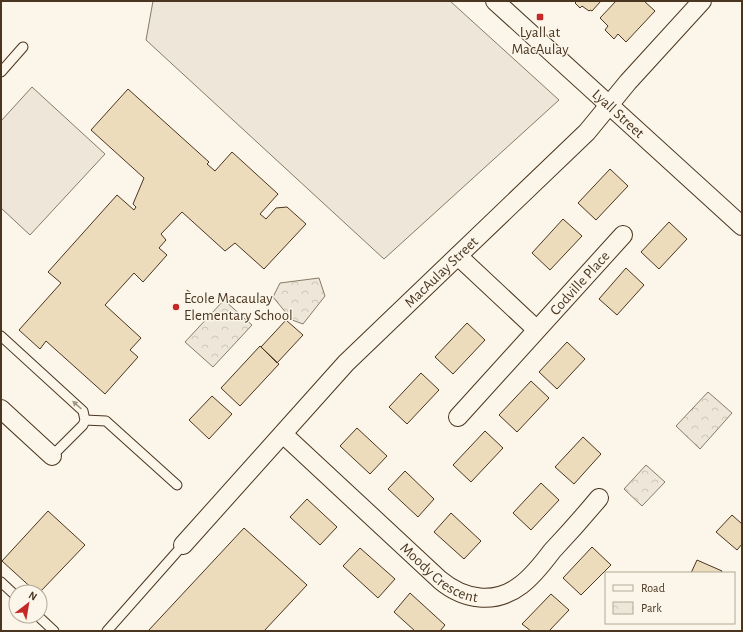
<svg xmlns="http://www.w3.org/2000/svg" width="743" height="632" viewBox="0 0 743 632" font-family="'Alegreya Sans',sans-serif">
  <defs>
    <pattern id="park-crowns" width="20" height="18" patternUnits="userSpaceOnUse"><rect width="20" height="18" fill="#ede6d9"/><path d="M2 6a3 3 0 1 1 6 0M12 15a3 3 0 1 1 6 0" fill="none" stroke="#cdc6ba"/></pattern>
  </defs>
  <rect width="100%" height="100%" fill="#fbf6e9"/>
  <path fill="#ede6d9" stroke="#887966" d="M153,1H450L559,100L384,259L146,40Z
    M32,87L105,154L30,235L1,208V121Z"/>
  <path fill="url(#park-crowns)" stroke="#887966" d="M319,278L325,296L303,324L292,320L273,297L280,283Z
    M224,300L252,325L213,367L185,342Z
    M708,392L732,413L700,449L676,426Z
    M646,465L665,482L642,506L624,489Z"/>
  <path fill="#ecdcbc" stroke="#4a3520" d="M577,1H601L592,11L590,10L589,11L582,6L580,8L575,3Z
    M616,1H644L655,11L626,42L618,34L614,39L605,30L608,26L600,18Z
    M128,89L209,162L207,164L215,171L232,152L278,194L260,214L266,219L276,208L287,207L306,224L264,269L235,243L225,251L182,212L161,234L166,240L159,248L167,255L143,282L134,273L105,305L141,338L130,350L138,357L105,394L46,341L40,349L19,330L61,283L48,272L117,195L134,210L136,207L133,204L144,178L91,130Z
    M610,169L628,186L596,220L578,203Z
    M563,219L582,236L550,270L532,253Z
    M669,222L687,239L659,269L641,252Z
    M626,268L644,285L617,315L599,299Z
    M286,320L303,335L277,363L261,347Z
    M467,323L485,340L453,374L435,357Z
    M567,342L585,359L557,389L539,372Z
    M260,346L279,364L240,406L221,388Z
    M421,373L439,390L407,424L389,407Z
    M531,381L549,398L517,432L499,415Z
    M212,396L232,414L209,439L189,420Z
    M357,428L387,456L370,474L340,446Z
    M485,431L503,448L471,482L453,465Z
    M583,437L601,454L574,484L555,467Z
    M405,471L434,499L418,517L388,489Z
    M541,483L559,500L531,530L513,513Z
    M307,499L337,527L320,545L290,517Z
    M48,511L85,545L40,592H36L2,561Z
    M451,513L481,541L464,559L434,532Z
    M732,515L742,524V544L737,550L716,532Z
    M244,528L307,585L264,631H148Z
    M592,547L611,565L581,595L563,578Z
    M360,548L395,579L378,598L343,566Z
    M697,560L722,571L721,573H691Z
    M410,593L445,625L440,631H415L394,612Z
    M551,594L569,610L549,631H531L522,624Z"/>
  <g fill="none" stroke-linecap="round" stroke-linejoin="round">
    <defs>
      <path id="lane" d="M1,72L23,47
        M1,336L83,411L85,420L83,425L52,456
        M85,420L106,421L177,485
        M1,582L16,596
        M38,616L54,631
        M107,631L183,545"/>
      <g id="street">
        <path id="s1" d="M495,1L742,226"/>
        <path d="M458,256L536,329"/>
        <path d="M1,409L52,456"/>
        <path id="s2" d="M458,417L623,235"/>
        <path id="s3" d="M283,434L440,580C464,600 495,605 521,585C533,576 543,563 552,551C568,534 584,516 599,498"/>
        <path id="s4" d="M183,545L346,363L587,132L628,82L702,1"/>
      </g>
    </defs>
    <use href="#lane" stroke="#4a3520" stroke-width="11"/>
    <use href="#street" stroke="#4a3520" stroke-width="20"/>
    <use href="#lane" stroke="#fbf6e9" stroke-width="9"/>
    <use href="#street" stroke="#fbf6e9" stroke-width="18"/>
  </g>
  <defs><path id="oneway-solid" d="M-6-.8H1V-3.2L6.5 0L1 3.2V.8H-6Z"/></defs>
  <use fill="#a29684" href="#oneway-solid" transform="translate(77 405) rotate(-138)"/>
  <g fill="#c62828" stroke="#fbf6e9" stroke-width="1.5">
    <rect x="536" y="13" width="8" height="8" rx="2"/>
    <circle cx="176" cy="307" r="4"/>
  </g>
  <g text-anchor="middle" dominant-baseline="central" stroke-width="3" stroke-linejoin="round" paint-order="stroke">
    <g font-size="15" fill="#4a3520" stroke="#fbf6e9">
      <text x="540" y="32">Lyall at<tspan x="540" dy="17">MacAulay</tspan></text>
      <text x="184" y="298" text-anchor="start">Ècole Macaulay<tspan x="184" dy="17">Elementary School</tspan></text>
    </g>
    <g font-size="15" fill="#4a3520" stroke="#fbf6e9">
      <text stroke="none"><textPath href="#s1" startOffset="167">Lyall Street</textPath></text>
      <text stroke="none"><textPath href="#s4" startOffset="376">MacAulay Street</textPath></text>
      <text stroke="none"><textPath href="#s2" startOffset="181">Codville Place</textPath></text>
      <text stroke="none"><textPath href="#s3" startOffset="210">Moody Crescent</textPath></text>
    </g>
  </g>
  <rect width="743" height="632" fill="none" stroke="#4a3520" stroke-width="4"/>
  <rect x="605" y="572" width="130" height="52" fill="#fbf6e9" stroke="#b4a999"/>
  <rect x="613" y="585" width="20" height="6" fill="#fbf6e9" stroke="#b4a999"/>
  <text x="641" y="592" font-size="12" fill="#4a3520">Road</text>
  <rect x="613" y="602" width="20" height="12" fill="url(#park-crowns)" stroke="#b4a999"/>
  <text x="641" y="612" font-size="12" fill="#4a3520">Park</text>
  <g transform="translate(28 604) rotate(31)"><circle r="19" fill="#fbf6e9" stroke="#b4a999"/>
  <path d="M0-3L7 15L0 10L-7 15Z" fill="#c62828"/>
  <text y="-6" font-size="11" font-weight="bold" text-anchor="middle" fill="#4a3520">N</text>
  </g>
</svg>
